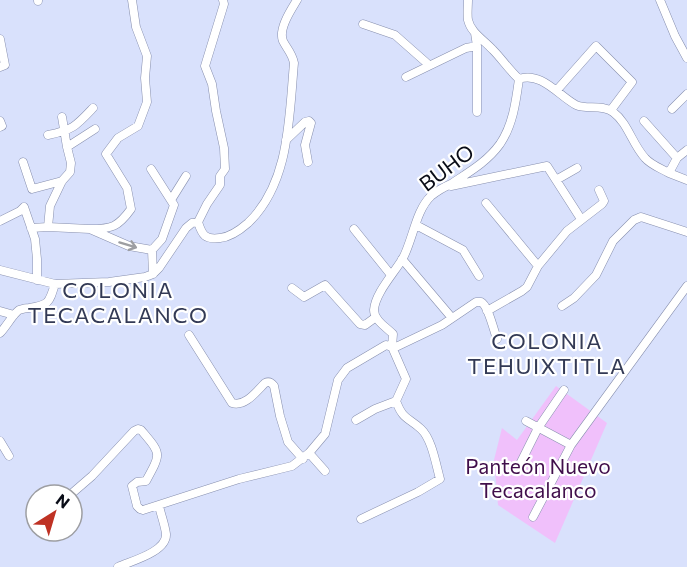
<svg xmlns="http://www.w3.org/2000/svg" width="687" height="567" viewBox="0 0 687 567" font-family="Commissioner,sans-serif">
  <rect width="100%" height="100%" fill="#d9e1fc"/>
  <path fill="#f0c0fb" d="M556,386L607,423L555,543L498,505L494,460L502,428L517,440Z"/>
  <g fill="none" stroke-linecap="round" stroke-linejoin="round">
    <defs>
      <path id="minor" d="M38,0V1
        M660,0L675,36L687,58
        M363,24L395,35L429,65
        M475,33L477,46V112
        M0,39L5,65L0,67
        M406,77L466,48L477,46
        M519,79C541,71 559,96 576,105C586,110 602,104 613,112C628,123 632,144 645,158C651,165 660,168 669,173L677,158L687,150
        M557,90L596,46L632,82L611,110
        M672,109L687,94
        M0,121L2,126L0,127
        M644,121L677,158
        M48,135C73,130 76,126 93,108
        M286,140L305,122L309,121L311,123L305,145L308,162
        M67,147L95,129
        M23,162L32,189L62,181
        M151,169L174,205L162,239L152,250
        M669,173L687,180
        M556,180L577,168
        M451,186L547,166L581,219
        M171,200L186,176
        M486,203L538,266
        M0,221L20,211L24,207L35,239L37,259V280
        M198,222L207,204L220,185V176L225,169L224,148L216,111L212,84L205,66L224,4L223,0
        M416,225L463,250L479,276
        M48,227L50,206L62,181L70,172L71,163L67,147L62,117
        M31,228L48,227L90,229L129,246L152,250
        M90,229C112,229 118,227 131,209L127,188L106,154L118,138L138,126L147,102L145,78L147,56L136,27L132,0
        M354,229L391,275
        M152,250L153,274
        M402,259L452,318
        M0,270L55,284L109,282L145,277L153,274L159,268L186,228L192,223L198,222C202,235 205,240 220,238C231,237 240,230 248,223C290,183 289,117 294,63C292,53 287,49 283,41C278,29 291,10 297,0
        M292,288L304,297L325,285L360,324L365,325L376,317
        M562,306L574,298L596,275L613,241L634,220L641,217L687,232
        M0,311L14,315
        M487,311L522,291L527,287L538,266L567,231L602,204L604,201L599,190
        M0,333C6,327 13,314 19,310C22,309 26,308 29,308C49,305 49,303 55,284
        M189,335L232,403C245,407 256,392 265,383C269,381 271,382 274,386L280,416L288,442L303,459
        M396,401L406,379L392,347L393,334C386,327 374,320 374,310C375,293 395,272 403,258C413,239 416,210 431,196C437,191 444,187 451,184C469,172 487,162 500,144C513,125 516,101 519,79C509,70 502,59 493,50C484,40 471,33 468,20C467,14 468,6 468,0
        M356,420L375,409L396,401
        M526,421L571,445
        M0,441L9,456
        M309,453L325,471
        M520,464L538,428L564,390
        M70,495L92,476L134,431L138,429L141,430C161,454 162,452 146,481L137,482L132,486L137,506L140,509L143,510L239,479L292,466L309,453L325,434L338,380L347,368L386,345L392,347L398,346L442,325L476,302C477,302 479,302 481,302C488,305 494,331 497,339
        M533,517L571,445L687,286
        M361,519L418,492L440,479C436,465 432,439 421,429C408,417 403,420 396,401
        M118,567C131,561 167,552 166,534C165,525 161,515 159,506"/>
    </defs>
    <use href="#minor" stroke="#878fae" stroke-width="9"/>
    <use href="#minor" stroke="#fff" stroke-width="8"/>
  </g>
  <defs><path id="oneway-shaft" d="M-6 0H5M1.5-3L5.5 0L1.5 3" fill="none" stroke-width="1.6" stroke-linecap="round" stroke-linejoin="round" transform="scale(1.5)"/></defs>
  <use stroke="#9d9ea2" href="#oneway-shaft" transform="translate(128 245) rotate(17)"/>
  <g text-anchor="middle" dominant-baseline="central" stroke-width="4.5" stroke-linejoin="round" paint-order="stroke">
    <g font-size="21" fill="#090c17" stroke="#fff">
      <text transform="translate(446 167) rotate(-37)">BUHO</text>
    </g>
    <g font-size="21" fill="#400e4b" stroke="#fff">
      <text x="538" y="465">Panteón Nuevo<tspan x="538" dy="24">Tecacalanco</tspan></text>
    </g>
    <g font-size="22" letter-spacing="1.5" fill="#333a55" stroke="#fff">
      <text x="118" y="289">COLONIA<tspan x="118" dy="25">TECACALANCO</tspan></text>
      <text x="547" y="340">COLONIA<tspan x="547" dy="25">TEHUIXTITLA</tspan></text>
    </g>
  </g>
  <g transform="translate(54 513) rotate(37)"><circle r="28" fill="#ffffff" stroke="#9d9ea2" stroke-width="1.5"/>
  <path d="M0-4.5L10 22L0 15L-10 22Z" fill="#bf3224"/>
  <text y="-9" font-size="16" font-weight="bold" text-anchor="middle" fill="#090c17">N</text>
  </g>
</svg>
